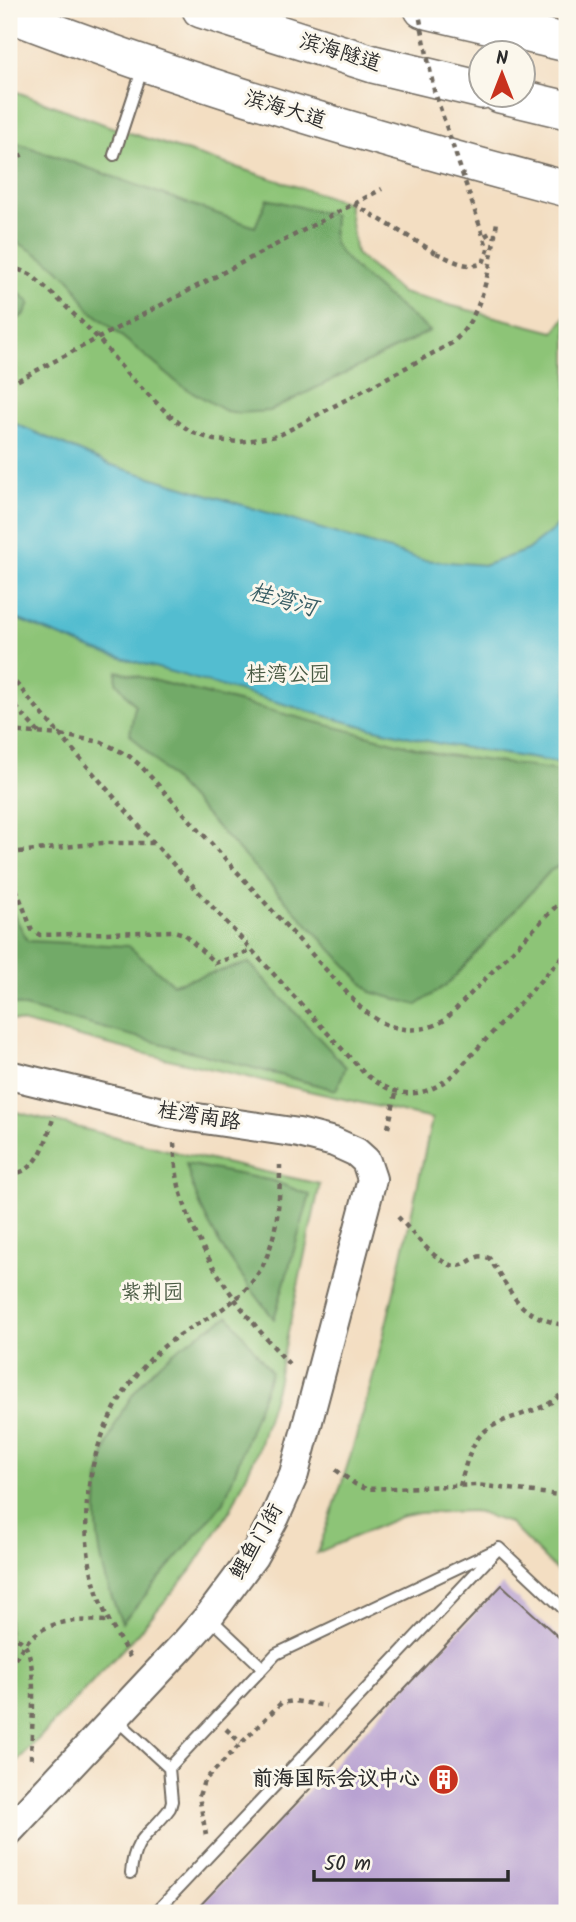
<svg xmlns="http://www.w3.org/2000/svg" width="576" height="1922" viewBox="0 0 576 1922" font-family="Kalam,'LXGW WenKai TC',sans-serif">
  <rect width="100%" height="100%" fill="#fbf7ec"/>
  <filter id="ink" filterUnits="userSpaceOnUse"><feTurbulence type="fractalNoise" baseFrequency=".0143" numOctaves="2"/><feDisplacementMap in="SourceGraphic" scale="14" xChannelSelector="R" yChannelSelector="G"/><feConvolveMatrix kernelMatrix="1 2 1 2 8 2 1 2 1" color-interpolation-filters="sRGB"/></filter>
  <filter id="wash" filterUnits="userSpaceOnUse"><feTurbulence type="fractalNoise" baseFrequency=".00686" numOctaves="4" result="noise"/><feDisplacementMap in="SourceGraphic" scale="28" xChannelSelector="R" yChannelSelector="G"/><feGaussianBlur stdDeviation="1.57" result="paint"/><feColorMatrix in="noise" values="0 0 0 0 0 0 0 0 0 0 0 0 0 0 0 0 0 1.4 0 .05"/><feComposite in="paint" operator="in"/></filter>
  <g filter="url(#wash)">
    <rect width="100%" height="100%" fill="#f3dec2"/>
    <path fill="#8dc477" stroke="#5c7851" stroke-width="2" d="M9,89L114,128L348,203L356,254L402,293L554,332L567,315V1581L509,1523L473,1511L419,1513L400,1517L317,1553C371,1413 400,1265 432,1119L146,1054L9,1019Z
      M9,1110L183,1154L320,1184L276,1388L258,1450L230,1511L192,1569L136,1635L9,1770Z"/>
    <path fill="#72aa68" stroke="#4e6a4a" stroke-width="2" d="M9,140L255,227L267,199L334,215C334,223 332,235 334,242C340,261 412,317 430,331L270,411L238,413L226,411L180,385L89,309L71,280L47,260L9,237Z
      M9,283L30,303L25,314L9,325Z
      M117,671L440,754L567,772V861L550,871L449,983L417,1005L371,992L130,734L135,705L116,682Z
      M9,906L28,941L128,946L173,984L249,963L346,1067L336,1090L9,1003Z
      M186,1164L273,1181L310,1195L274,1319C235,1268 202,1227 186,1164Z
      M229,1316L271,1372L224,1502L122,1623C80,1529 87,1423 171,1354C189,1339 209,1328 229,1316Z"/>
    <path fill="#53bdd0" stroke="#3f747e" stroke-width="2" d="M9,421L108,464L423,560L486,565L527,550L567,519V764L441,744L354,724L94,650L9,616Z"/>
    <g id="blocks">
      <path fill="#b8a1d1" d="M502,1585L567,1645V1913H193Z"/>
    </g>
  </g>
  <g filter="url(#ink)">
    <use href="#blocks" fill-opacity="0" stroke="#716a60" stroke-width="2"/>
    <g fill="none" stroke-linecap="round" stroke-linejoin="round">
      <defs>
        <path id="service" d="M114,155L143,67
          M209,1617L263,1668
          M117,1720L169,1768L172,1801L170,1808C151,1835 134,1835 131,1873
          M169,1768L276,1654L493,1551
          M155,1913L499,1548L567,1612"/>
        <path id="tertiary" d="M9,1075L170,1114L299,1133L334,1142L356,1152L366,1161L372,1179L294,1474L275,1517L253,1557L209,1616L187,1641L9,1831"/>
        <path id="primary" d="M9,14C191,85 378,139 567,189"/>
        <path id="trunk" d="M201,9L373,64L482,90
          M423,9L567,43
          M500,94L567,110"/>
      </defs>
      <use href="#service" stroke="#716a60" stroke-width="14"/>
      <use href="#tertiary" stroke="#716a60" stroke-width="32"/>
      <use href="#primary" stroke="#716a60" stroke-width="38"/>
      <use href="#trunk" stroke="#716a60" stroke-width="40"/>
      <path stroke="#716a60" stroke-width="4.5" stroke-dasharray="5 5" stroke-linecap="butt" d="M9,161L24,154
        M354,204L436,253
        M485,236L490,233L495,235
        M9,266L30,274L54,295L98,338L127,374L169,415L191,432L214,440L239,442L278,436L452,343C485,314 490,264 497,222
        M9,385L382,189
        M9,675L60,735L102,742L129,756L140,765L358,1005C382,1029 415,1038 445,1020L567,895
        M9,699L39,733
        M9,731L60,735L154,843L364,1073C396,1099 422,1101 454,1074L567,952
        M9,853L102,843H154
        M9,870L32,930L40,935L174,931L184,934L215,963L252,951
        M560,960L567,964
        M388,1128L396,1093
        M174,1143C175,1157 176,1172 179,1186C197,1256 242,1313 290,1365
        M9,1174C40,1174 47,1138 54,1115
        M398,1217C411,1230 439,1268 458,1266C471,1264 475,1252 489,1258C517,1299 514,1314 567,1326
        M336,1470L355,1484L366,1489L477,1485L567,1496
        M460,1486C465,1467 470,1443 485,1431C509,1412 552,1414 567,1386
        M9,1633C15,1637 22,1640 26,1647C38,1667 31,1734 31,1760
        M130,1657C119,1639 108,1621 100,1601C68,1513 93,1410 162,1348C190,1324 229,1312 252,1282C277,1251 280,1204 280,1165
        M9,1667C15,1660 19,1652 25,1644C47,1618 78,1620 109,1621
        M226,1729L241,1743
        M206,1835L199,1796L204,1781L281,1703L294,1701L326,1706"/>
      <use href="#service" stroke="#fff" stroke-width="10"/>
      <use href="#tertiary" stroke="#fff" stroke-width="28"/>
      <use href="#primary" stroke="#fff" stroke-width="35"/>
      <use href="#trunk" stroke="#fff" stroke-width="37"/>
      <path stroke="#716a60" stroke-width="4.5" stroke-dasharray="5 5" stroke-linecap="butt" d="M418,9L434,90L488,250L483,263C467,270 451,259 436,253"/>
    </g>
  </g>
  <defs>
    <symbol id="building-disc" viewBox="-11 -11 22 22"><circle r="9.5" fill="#c8321e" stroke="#fbf7ec"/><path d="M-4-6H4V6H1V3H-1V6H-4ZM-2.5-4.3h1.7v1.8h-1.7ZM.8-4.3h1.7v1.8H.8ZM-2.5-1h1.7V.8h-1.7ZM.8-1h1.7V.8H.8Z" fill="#fff"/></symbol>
  </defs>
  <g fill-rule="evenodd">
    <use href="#building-disc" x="426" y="1762" width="35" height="35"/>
  </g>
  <g text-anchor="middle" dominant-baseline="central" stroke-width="6" stroke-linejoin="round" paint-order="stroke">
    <g font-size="21" fill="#2b2b2b" stroke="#fbf7ec">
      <text transform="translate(340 53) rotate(17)">滨海隧道</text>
      <text transform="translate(285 110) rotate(17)">滨海大道</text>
      <text transform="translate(199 1117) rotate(9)">桂湾南路</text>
      <text transform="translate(257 1542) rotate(-60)">鲤鱼门街</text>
    </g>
    <g font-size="21" fill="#485942" stroke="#fbf7ec">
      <text x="288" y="675">桂湾公园</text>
      <text x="152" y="1293">紫荆园</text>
    </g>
    <g font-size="21" font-weight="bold" fill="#2b2b2b" stroke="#fbf7ec" text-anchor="end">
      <text x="420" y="1779">前海国际会议中心</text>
    </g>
    <g font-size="23" font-style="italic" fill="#395e65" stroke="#fbf7ec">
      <text transform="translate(283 601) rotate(15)">桂湾河</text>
    </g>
  </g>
  <rect width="576" height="1922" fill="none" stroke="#fbf7ec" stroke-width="35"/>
  <g transform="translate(502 74)"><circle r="33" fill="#fbf7ec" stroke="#a8a59f" stroke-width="2"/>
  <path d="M0-5L12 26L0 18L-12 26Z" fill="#c8321e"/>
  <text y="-10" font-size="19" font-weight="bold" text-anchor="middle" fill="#2b2b2b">N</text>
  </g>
  <path d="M314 1870v10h194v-10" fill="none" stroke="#2b2b2b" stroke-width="3.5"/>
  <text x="324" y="1870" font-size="21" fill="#2b2b2b" stroke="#fbf7ec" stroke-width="5" paint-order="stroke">50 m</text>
</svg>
